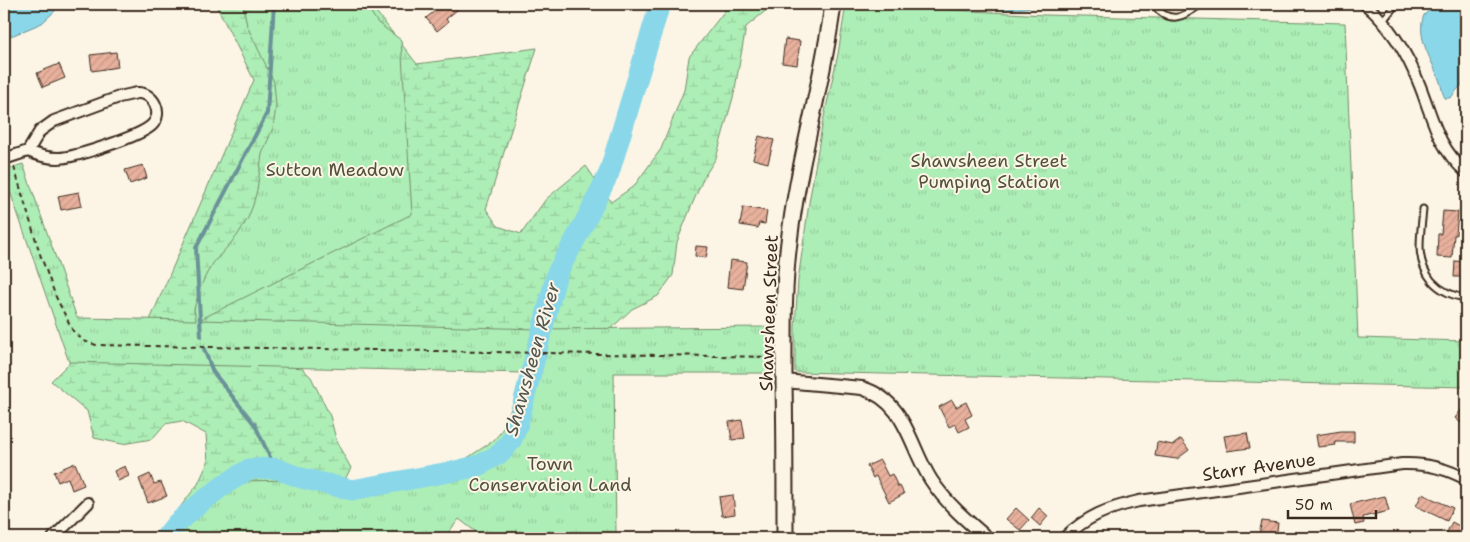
<svg xmlns="http://www.w3.org/2000/svg" width="1470" height="542" viewBox="0 0 1470 542" font-family="'Shantell Sans',sans-serif">
  <defs>
    <pattern id="wetland-marsh" width="20" height="14" patternUnits="userSpaceOnUse" patternTransform="scale(1.25)"><rect width="20" height="14" fill="#adeeb6"/><path d="M1 5h8M5 5V1M11 12h8M15 12V8" fill="none" stroke="#96cc9c"/></pattern>
    <pattern id="park-tufts" width="24" height="20" patternUnits="userSpaceOnUse" patternTransform="scale(1.25)"><rect width="24" height="20" fill="#adeeb6"/><path d="M3 7l-1-3M5 7V3M7 7l1-3M15 17l-1-3M17 17v-4M19 17l1-3" fill="none" stroke="#96cc9c"/></pattern>
    <pattern id="building-hatch" width="6" height="6" patternUnits="userSpaceOnUse" patternTransform="scale(1.25)"><rect width="6" height="6" fill="#e8b19d"/><path d="M-1 1l2-2M0 6l6-6M5 7l2-2" fill="none" stroke="#c89887"/></pattern>
  </defs>
  <rect width="100%" height="100%" fill="#fcf5e5"/>
  <filter id="ink" filterUnits="userSpaceOnUse"><feTurbulence type="fractalNoise" baseFrequency=".02" numOctaves="2"/><feDisplacementMap in="SourceGraphic" scale="10" xChannelSelector="R" yChannelSelector="G"/><feConvolveMatrix kernelMatrix="1 2 1 2 8 2 1 2 1" color-interpolation-filters="sRGB"/></filter>
  <g filter="url(#ink)">
    <path fill="url(#wetland-marsh)" stroke="#748c6a" d="M196,4H370L417,64L537,48L486,209L498,226L521,234L546,199L586,166L611,202L634,186L661,149L684,90L689,57L730,4H796L769,8L746,27L734,94L716,158L704,177L691,207L677,242L673,275L658,296L632,309L605,334L150,320L254,80L217,7Z
      M289,356L311,377L330,416L337,443L351,468L336,496L328,538H156L198,484L208,462L206,434L182,421L165,424L152,439L122,444L94,438L87,411L51,381L75,357Z"/>
    <path fill="url(#park-tufts)" stroke="#748c6a" d="M243,4H365L378,23L401,40L412,214L199,320L539,329L768,327L769,373H614L616,534L770,535V538H484L459,519L444,538H158L173,517L198,497L211,490L242,481L290,480L326,485L354,492H362L377,489L428,473L446,472L493,441L500,433L505,424L525,373L69,362L4,174V170L23,164L77,318L196,320L194,309L200,288L207,273L214,262L237,236L248,218L253,205L257,190L262,154L273,128L276,106L274,82L247,26Z
      M846,4L1044,15L1345,23L1358,338L1466,341V387L795,372V327L798,280L809,203L822,126L838,54Z"/>
    <path fill="#8ad7e9" stroke="#6a9298" d="M4,4H52L55,11L42,23L4,39Z
      M978,4H1070C1055,13 1054,5 1040,6C1020,8 996,14 978,4Z
      M1443,4H1466V81C1463,84 1460,87 1457,90C1452,95 1453,99 1445,98C1442,93 1442,88 1440,82C1433,61 1415,38 1424,15L1434,6Z"/>
    <g fill="none" stroke-linecap="round" stroke-linejoin="round">
      <path stroke="#6a9298" stroke-width="4" d="M201,336L196,248L267,113L274,4
        M204,349L213,372L255,425L275,468"/>
      <path stroke="#8ad7e9" stroke-width="21" d="M165,538L176,524L199,504L224,485L249,469L275,468L301,478L352,490L460,470L480,465L501,453L511,441L517,427L557,273L587,218L609,173L660,4"/>
    </g>
    <path fill="url(#building-hatch)" stroke="#3b2a1e" d="M444,4H464L446,19L448,22L437,31L426,18Z
      M785,39L800,41L797,65L782,63Z
      M116,52L118,67L92,71L90,55Z
      M59,64L65,78L43,87L37,73Z
      M759,136L774,140L768,163L753,159Z
      M143,165L147,178L130,184L125,170Z
      M79,192L82,206L61,210L58,196Z
      M743,207L767,211L765,224L759,223L758,228L740,225Z
      M1443,211L1458,212L1456,235H1454L1452,258L1437,257L1438,234H1441Z
      M696,246L708,247L706,258L695,256Z
      M730,260L747,262L743,289L727,287Z
      M1455,261L1466,262V277H1454Z
      M952,400L956,407L966,402L972,415L965,419L969,427L959,432L955,424L949,427L939,407Z
      M1466,404V427L1455,418Z
      M742,420L745,438L732,440L729,422Z
      M1341,431H1354V442H1335L1336,445L1318,447L1316,435Z
      M1247,433L1250,448L1227,451L1224,436Z
      M1181,439L1189,450L1177,459L1155,456L1157,442L1173,445Z
      M880,460L888,476L892,474L898,487L900,486L904,494L889,502L876,476L873,478L867,466Z
      M75,463L84,485L72,490L68,478L58,482L54,472Z
      M125,466L129,476L118,481L114,471Z
      M150,474L154,484L161,482L167,496L148,503L139,479Z
      M1422,494L1453,508L1447,521L1416,506Z
      M733,495L735,514L722,516L719,497Z
      M1385,496L1389,511L1363,517L1364,523L1355,525L1350,504Z
      M1016,508L1029,520L1020,530L1006,519Z
      M1039,508L1048,516L1040,526L1031,518Z
      M1262,521L1278,523L1276,537L1259,534Z
      M1452,522L1465,529L1460,538H1454L1446,534Z"/>
    <g fill="none" stroke-linecap="round" stroke-linejoin="round">
      <defs>
        <path id="service" d="M1153,4C1169,25 1183,18 1201,4
          M1383,21L1396,4
          M1423,209C1421,235 1414,259 1432,281C1441,291 1452,296 1466,298"/>
        <path id="minor" d="M1365,4C1391,26 1408,55 1420,86C1433,119 1438,148 1466,172
          M137,93C153,92 164,113 152,125C141,136 74,158 58,158C48,158 37,155 28,151L40,131L54,121L119,97Z
          M4,159L28,151
          M53,538L88,503
          M1064,538C1087,516 1108,508 1139,501L1402,464C1425,463 1446,468 1466,479"/>
        <path id="tertiary" d="M784,381L862,388C907,402 909,446 931,480C946,503 967,521 987,538"/>
        <path id="secondary" d="M785,538C785,486 785,435 784,383C784,336 783,289 789,242C798,162 823,84 833,4"/>
      </defs>
      <use href="#service" stroke="#3b2a1e" stroke-width="9"/>
      <use href="#minor" stroke="#3b2a1e" stroke-width="14"/>
      <use href="#tertiary" stroke="#3b2a1e" stroke-width="16"/>
      <use href="#secondary" stroke="#3b2a1e" stroke-width="19"/>
      <path stroke="#3b2a1e" stroke-width="2" stroke-dasharray="5 4" stroke-linecap="butt" d="M14,167L40,254L56,297L73,331L84,341L96,345L771,357"/>
      <use href="#service" stroke="#fcf5e5" stroke-width="5"/>
      <use href="#minor" stroke="#fcf5e5" stroke-width="10"/>
      <use href="#tertiary" stroke="#fcf5e5" stroke-width="12"/>
      <use href="#secondary" stroke="#fcf5e5" stroke-width="15"/>
    </g>
  </g>
  <g text-anchor="middle" dominant-baseline="central" stroke-width="4" stroke-linejoin="round" paint-order="stroke">
    <g font-size="18" fill="#52513c" stroke="#fcf5e5">
      <text x="989" y="161">Shawsheen Street<tspan x="989" dy="21">Pumping Station</tspan></text>
      <text x="335" y="170">Sutton Meadow</text>
      <text x="550" y="464">Town<tspan x="550" dy="21">Conservation Land</tspan></text>
    </g>
    <g font-size="18" fill="#3b2a1e" stroke="#fcf5e5">
      <text transform="translate(769 313) rotate(-88)">Shawsheen Street</text>
      <text transform="translate(1259 467) rotate(-8)">Starr Avenue</text>
    </g>
    <g font-size="19" font-style="italic" fill="#4f5551" stroke="#fcf5e5">
      <text transform="translate(532 359) rotate(-74)">Shawsheen River</text>
    </g>
  </g>
  <rect width="1470" height="542" fill="none" stroke="#fcf5e5" stroke-width="20"/>
  <rect x="10" y="10" width="1450" height="522" fill="none" stroke="#3b2a1e" stroke-width="2" filter="url(#ink)"/>
  <path d="M1288 510v8h88v-8" fill="none" stroke="#3b2a1e" stroke-width="2.5"/>
  <text x="1295" y="510" font-size="15" fill="#3b2a1e" stroke="#fcf5e5" stroke-width="4" paint-order="stroke">50 m</text>
</svg>
